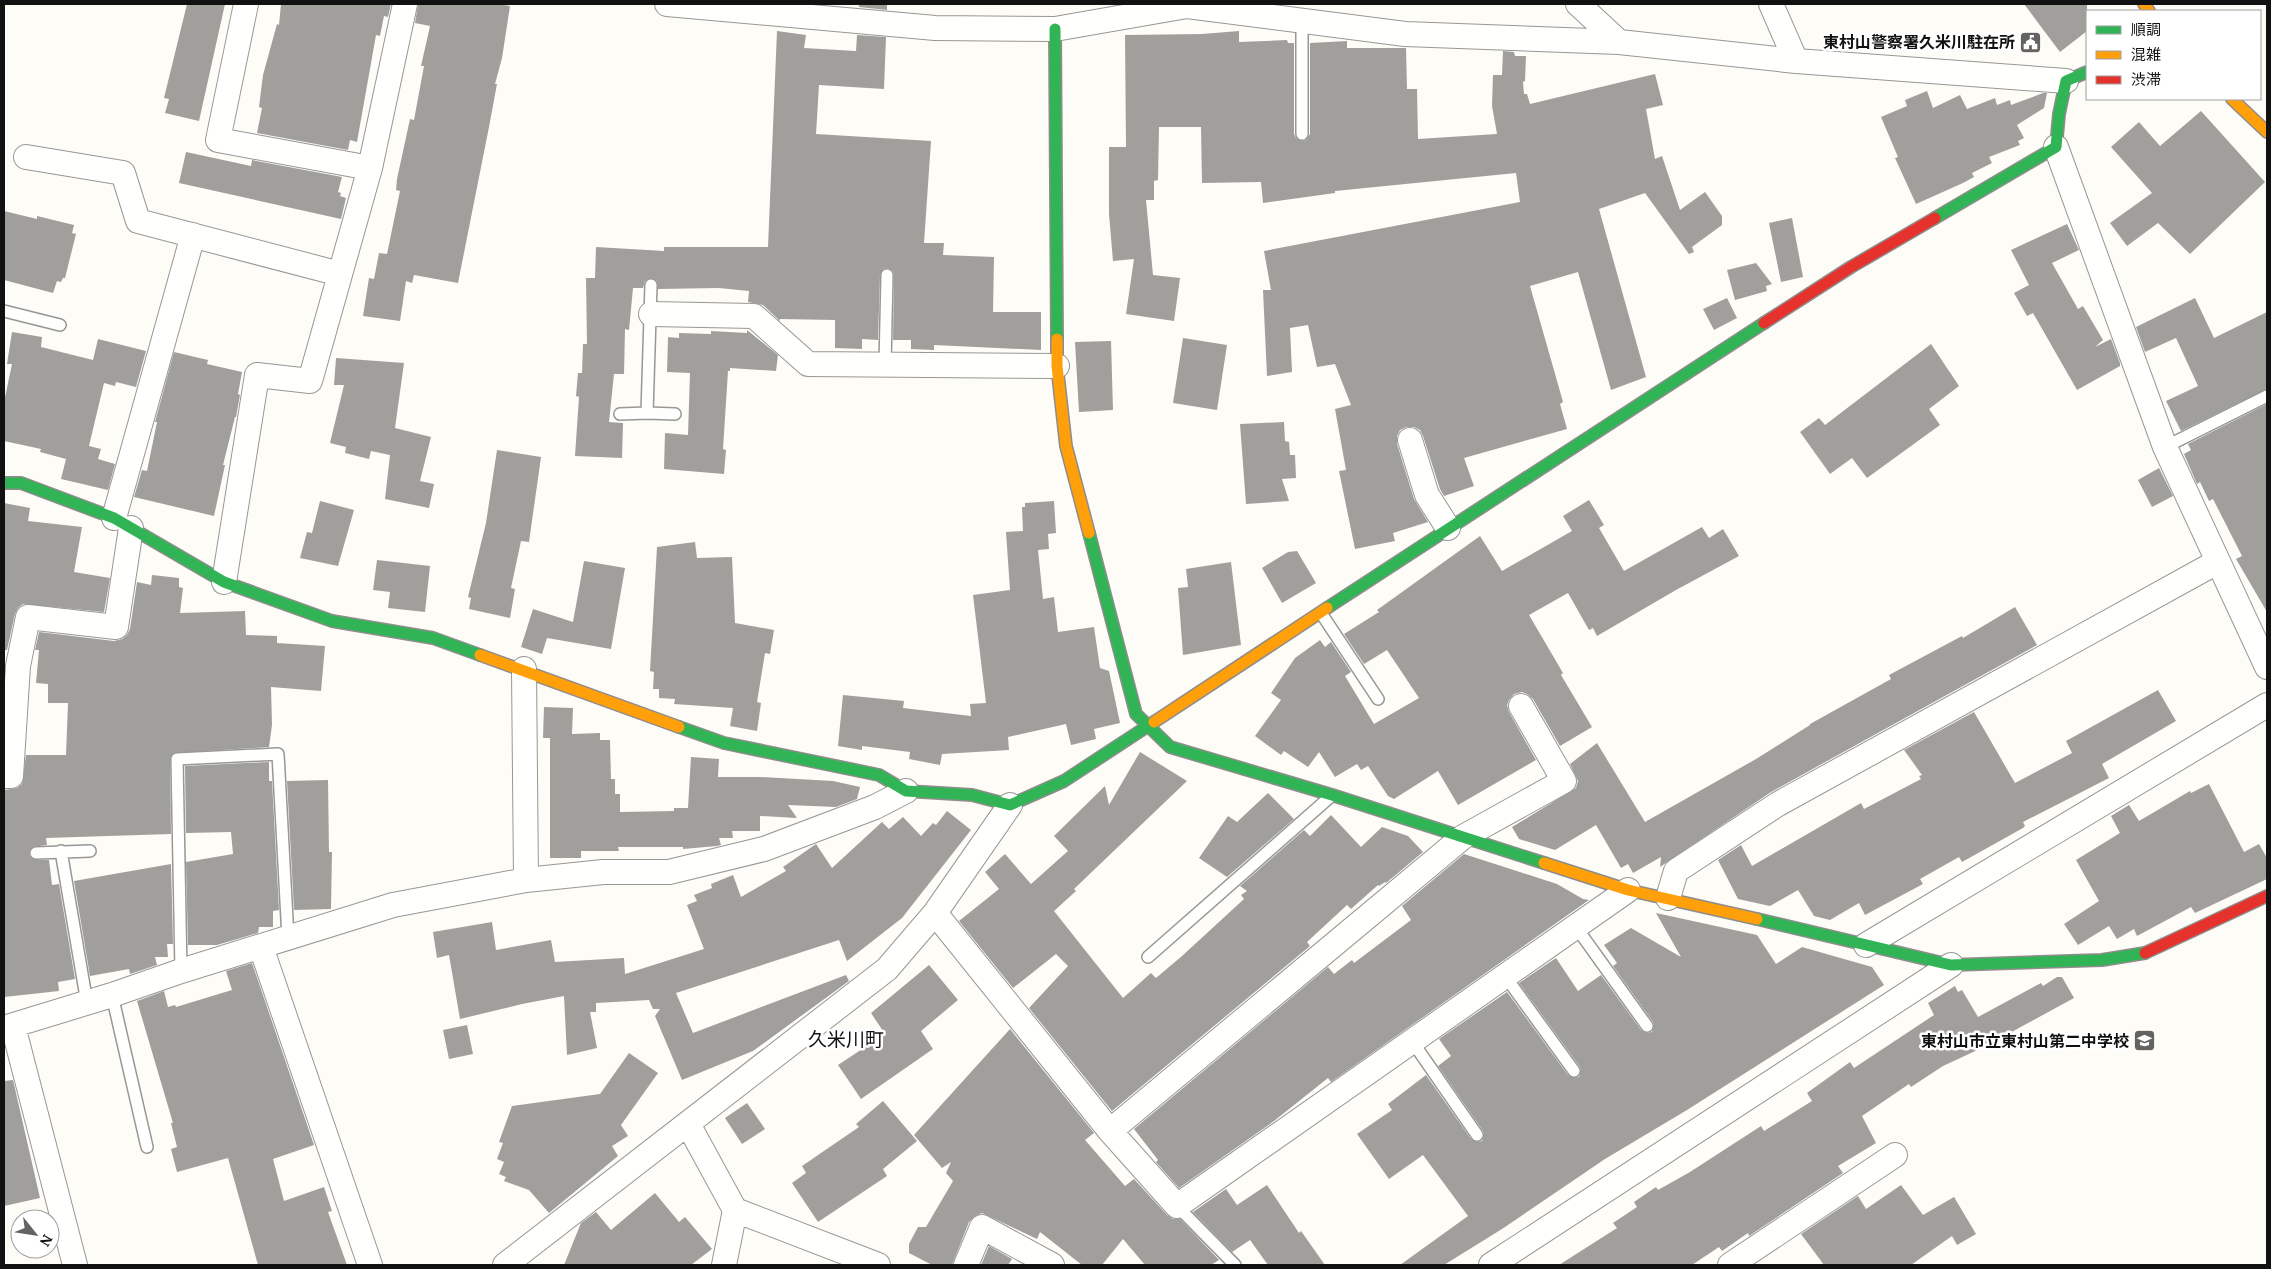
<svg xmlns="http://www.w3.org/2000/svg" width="2271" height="1269" viewBox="0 0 2271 1269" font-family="'PT Serif','Noto Sans JP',serif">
  <rect width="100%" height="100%" fill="#fdfcf7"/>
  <path fill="#a19f9c" d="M187,4H225L199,121L165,113L169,99L164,98Z
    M281,4H391L388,17L384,16L380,36L376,35L357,142L350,140L348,150L257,133L262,108L259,107L263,75L277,24L279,25Z
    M418,4H498L510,6L502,58L495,84H497L489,127L458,283L414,275L412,283L406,281L400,321L363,316L369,278L374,279L379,253L387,254L400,191L396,190L397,179L410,119L414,120L424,66H421L430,26L415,23Z
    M859,4H887V10L859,7Z
    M2024,4H2087V31L2060,52Z
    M777,31L806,35L804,48L856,51L857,35L886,37L884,89L819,85L816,134L931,141L924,243H944L943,255L994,257L993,312H1041V350L934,345V350L911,349V340H893L894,275L893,271L888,268L883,269L880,275L878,340L862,339V349L835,348V320L780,319V321L763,305L748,302L749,291L719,288L658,289L657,281L651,278L645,281L643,288H633L629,330L625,329L624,374H614L609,422L623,423L622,458L575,456L579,397L576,396L578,373H582L583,344H587L586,278H595L596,247L664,251V247H768Z
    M1239,31V42L1287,40L1288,43H1294V134L1296,138L1302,141L1306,140L1310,134V43L1347,41V48H1406L1407,89H1417L1418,139L1497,134L1492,106L1493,75H1502L1503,51L1514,52L1515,56H1526L1525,81L1523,82L1524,94H1527L1530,104L1655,74L1663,105L1646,109L1655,159L1662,156L1680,210L1705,192L1722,216V225L1692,247L1694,252L1689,254L1645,193L1599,209L1646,377L1611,390L1578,272L1530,286L1563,402L1560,404L1567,429L1464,458L1474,486L1444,496L1440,489L1423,436L1420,430L1414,427H1406L1400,430L1397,436V444L1414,499L1428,522L1393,533L1395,541L1355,549L1339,471L1346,470L1335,409L1351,405L1335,364L1317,367L1308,325L1290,328L1292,372L1267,376L1263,290H1271L1264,251L1520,202L1516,173L1335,191V193L1263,203L1261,182L1202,183L1201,127H1159L1158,180L1154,181V200H1146L1153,275L1180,278L1174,321L1126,314L1134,259L1113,261L1109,214V147H1126L1125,35L1202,34Z
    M1927,91L1933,108L1960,95L1967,109L1995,98L1997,105L2010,100L2011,105L2043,93H2047L2044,108L2017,125L2024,138L2018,141L2020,145L1989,157L1992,163L1972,173L1974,177L1963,183L1916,204L1895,158L1898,157L1881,117L1907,106L1905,100Z
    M2201,111L2265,182L2190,254L2158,223L2127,246L2110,223L2152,193L2111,147L2139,122L2160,146Z
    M186,152L251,166L252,160L342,177L338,192L341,193L340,196L346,198L341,219L179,183Z
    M4,211L37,219V216L74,225L72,233L76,234L65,278H63L61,282L57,281L53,293L4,280Z
    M1792,218L1803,277L1781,282L1769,223Z
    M2067,224L2079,250L2052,263L2078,309L2083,306L2103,340L2095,347L2111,339L2120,363V366L2077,390L2033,313L2027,316L2014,293L2029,285L2011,250Z
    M1756,263L1772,284L1766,286L1767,291L1735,300L1727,270Z
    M1727,298L1737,318L1714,330L1703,309Z
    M2195,298L2214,338L2267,312V389L2181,431L2166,401L2198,386L2176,338L2145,352L2136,327Z
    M747,330L778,355L776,371L730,368V371H728L723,449L726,450L724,474L664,469L665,433L688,435L690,373L667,372L668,337L679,338V333L711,334V331L747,333Z
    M12,332L42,337L41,347L93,360L98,339L146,351L136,387L116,382L115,386L104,383L89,446L101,449L98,459L115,464L108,490L61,479L66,459L40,452L41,449L4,441V402L12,364H7Z
    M1183,338L1227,345L1217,410L1173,403Z
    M1111,341L1113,410L1079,412L1075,342Z
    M1931,344L1959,386L1929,409L1940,425L1867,478L1852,458L1830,474L1800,432L1819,418L1825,425Z
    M174,352L208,360L207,364L242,372L238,394L240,395L236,417H235L223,465H225L214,516L134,497L142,470L147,471L157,422H155Z
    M336,358L404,363L395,428L431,437L420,481L434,484L429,508L385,499L390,455L371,451L369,459L345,453L346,447L330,443L344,385H334Z
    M2267,404V612L2236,559L2242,556L2213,499L2209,501L2200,482L2197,484L2184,454L2191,450L2188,444Z
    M1284,422L1285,441L1289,442L1290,455H1295L1296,478L1282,479L1289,501L1246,504L1240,424Z
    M497,450L541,457L529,542L521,541L511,588L515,589L510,618L469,609L471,598L468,597L486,523Z
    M2159,468L2173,496L2152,507L2138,480Z
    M1589,500L1604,525L1599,528L1624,571L1702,527L1709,538L1723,529L1739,556L1676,590L1597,636L1593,628L1589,630L1568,593L1529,615L1563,673L1561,675L1592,727L1560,746L1533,699L1527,694L1522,692L1514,694L1509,700L1507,705L1509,712L1536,760L1458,805L1438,771L1394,799L1388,796L1368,766L1361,770L1357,764L1335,777L1319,752L1308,767L1284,751L1281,755L1255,736L1281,700L1271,693L1295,658L1320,640L1325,647L1331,642L1351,672L1345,676L1374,724L1419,698L1387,650L1364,664L1344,634L1379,612L1377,610L1480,536L1502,571L1572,531L1563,516Z
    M320,501L354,510L338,566L300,558L307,532L312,533Z
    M1054,501L1056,533L1048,534L1049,549L1038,550L1043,599L1054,597L1058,632L1094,627L1100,668L1109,671L1120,723L1094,729L1096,739L1071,745L1066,724L1008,737L1009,750L942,754L940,765L909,759L910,752L862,746V750L838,746L843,695L904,701L903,708L971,716L970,704L986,703L973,595L1010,590L1006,532L1023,531L1022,507H1025V503Z
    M4,503L30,508L28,521L82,527L74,572L110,578L104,612L23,604L18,608L15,614L7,650H4Z
    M695,542L697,558L732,557L735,623L774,630L770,654L765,653L757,702L761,703L757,731L730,726L733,708L674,704L675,699L659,698V689H653L654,672L650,671L657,547Z
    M1297,551L1316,583L1282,603L1262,568L1288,552Z
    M377,560L430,566L425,612L388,608L390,592L373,590Z
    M584,561L625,568L611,649L547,638L542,654L521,647L533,609L573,622Z
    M1231,562L1241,645L1183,655L1178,588L1188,587L1186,569Z
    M152,575L179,578V587L183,588L180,613L245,611L246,635L277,636V643L325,646L321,691L271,687L272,725L269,747L173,753L170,759L171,834L46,838L47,845L32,847L29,853L30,857L36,860H49L52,885L59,884L75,979L58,982L59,991L4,997V790L17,788L22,784L26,755H66L68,703H48V684L36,683L39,650H35L39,632L114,641L122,639L127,635L130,629L137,582L151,585Z
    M2015,607L2037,645L1771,792L1660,867L1661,857L1633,873L1628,864L1621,868L1596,825L1555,850L1519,839L1512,827L1576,788L1578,781L1570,764L1597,743L1645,822L1756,759L1810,725V724L1891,679L1889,675L1962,636L1963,638Z
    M2158,690L2176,721L2102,764L2109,778L2023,822L2025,826L2023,828L1962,862L1959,857L1920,879L1923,884L1865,915L1859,903L1830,920L1814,916L1798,890L1770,906L1738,899L1718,860L1741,845L1752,866L1861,803L1864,809L1921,779L1919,776L1922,775L1904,750L1974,712L2015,783L2072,753L2066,741Z
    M544,707L573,708L572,734L600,733V740H610L611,779H615V794H620V812L674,811V808H688L691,757L719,759L718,777H760L833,781L860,787L857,799L836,807L788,805L797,818L760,816V831H732L733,838H719L721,845L717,846L683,849V847H618L619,851H581V858H550V738H543Z
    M1140,752L1187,781L1074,889L1076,891L1054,911L1123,998L1151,973L1156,978L1182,956L1244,899L1241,895L1247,891L1240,886L1304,830L1310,836L1331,815L1361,847L1382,827L1408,836L1423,852L1386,883L1385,882L1379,886L1378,885L1351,909L1347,905L1307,942L1310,946L1112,1111L1029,1008L1068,966L1056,954L1013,988L959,921L999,889L985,872L1005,854L1031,884L1068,851L1054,836L1105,786L1109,805Z
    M269,762V781H272L279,910L273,911V927H259L258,933L217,945H188L186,862L233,854L231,832L186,833L185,766Z
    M328,780L329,852H332L331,909L294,910L287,781Z
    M2209,784L2244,852L2259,844L2267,858V879L2195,913L2191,907L2137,936L2134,929L2117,939L2109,926L2078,945L2064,924L2099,901L2076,860L2120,833L2111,816L2129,805L2139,821L2190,791L2191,793Z
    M1268,793L1294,819L1227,877L1199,858L1228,816L1237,822Z
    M947,811L971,830L902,918L847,961L839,940L676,993L693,1033L846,975L849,981L753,1051L682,1080L655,1016L660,1009H653L649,1000L596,1003V1012H590L597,1048L567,1055L564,996L522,1004L460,1019L449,955L437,958L433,932L492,922L496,950L551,940L555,962L624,958L625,974L704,949L687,905L697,901L694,895L712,888L711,884L733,875L741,897L786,871L783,867L816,844L832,868L882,822L889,829L903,817L921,836L933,823L936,825Z
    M1464,854L1557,884L1583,899L1589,900L1331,1082L1328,1078L1274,1121L1179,1188L1156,1162L1158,1160L1134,1129L1328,967L1334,974L1352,960L1354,963L1411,920L1402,906Z
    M171,864L173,944H167L168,957H155L157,965L130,974L129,969L90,976L74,881Z
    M1656,913L1757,935L1776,964L1802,947L1872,967L1884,985L1687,1110L1605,1159L1502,1229L1444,1265H1400L1468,1216L1423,1155L1389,1179L1357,1134L1392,1110L1388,1104L1426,1075L1471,1139L1477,1142L1482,1141L1484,1135L1483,1131L1438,1066L1451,1056L1439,1039L1507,992L1568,1075L1574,1078L1579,1077L1581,1071L1580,1067L1519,983L1556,958L1578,991L1601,975L1641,1030L1647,1033L1652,1032L1654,1026L1653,1022L1613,966L1617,963L1604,945L1631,928L1681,957Z
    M252,963L314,1145L273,1159L284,1201L324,1187L332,1211L328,1212L347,1265H258L228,1158L177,1172L171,1149L177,1147L171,1123H173L137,1001L164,991L168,1007L175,1005L176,1007L232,990L226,971Z
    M929,965L958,1000L921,1031L933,1049L861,1099L838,1065L885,1034L871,1013Z
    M2057,977H2062L2074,998L1986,1046L1943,1066L1911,1087L1909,1084L1862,1116L1876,1143L1838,1166L1843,1173L1749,1236L1748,1233L1722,1251L1719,1247L1692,1265H1559L1617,1228L1613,1223L1637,1207L1634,1202L1656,1187L1658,1190L1690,1172L1761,1126L1764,1131L1812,1101L1807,1093L1850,1062L1854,1068L1934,1015L1928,1003L1955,986L1958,992L1962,990L1978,1017L2041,983L2043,986Z
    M467,1025L473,1054L449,1059L443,1030Z
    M1010,1029L1094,1133L1085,1140L1125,1186L1134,1179L1167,1215L1173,1219H1180L1219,1260L1211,1265H1145L1123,1239L1102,1265H1082L1040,1232L1037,1239L982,1213L975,1216L969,1222L952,1265H932L909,1253V1244L918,1227H926L953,1181L946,1173L951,1162L942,1168L914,1135Z
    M629,1053L658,1073L621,1125L628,1136L612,1146L618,1156L549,1213L529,1190L504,1181L506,1177L499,1174L504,1162L497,1159L503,1143L499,1142L512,1106L600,1094Z
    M13,1080L40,1198L4,1206V1081Z
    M883,1101L917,1141L883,1169L887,1176L818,1222L792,1183L806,1173L802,1166L859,1127L856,1124Z
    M747,1103L765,1129L742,1144L725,1118Z
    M1267,1185L1299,1233L1301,1231L1325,1265H1268L1250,1240L1232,1252L1193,1212L1226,1189L1237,1205Z
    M1901,1185L1923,1215L1954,1197L1976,1234L1957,1245L1952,1236L1911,1265H1824L1801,1234L1858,1196L1866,1209Z
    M655,1193L679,1222L685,1217L712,1249L691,1265H564L581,1223L596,1212L611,1230Z
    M989,1246L1012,1259L1008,1265H981Z"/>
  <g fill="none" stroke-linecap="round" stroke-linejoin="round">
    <defs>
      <path id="lane" d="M1302,134V20
        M651,285L647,413L675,414
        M4,311L60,325
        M885,365L887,275
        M620,414L647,413
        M2165,447L2267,396
        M1321,613L1378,699
        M61,851L87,1003
        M36,853L90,851
        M1576,927L1647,1026
        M1148,957L1330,797
        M181,971L177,759L278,754L288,938
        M1505,976L1574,1071
        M112,995L147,1147
        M1412,1041L1477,1135
        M1177,1206L1235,1265"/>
      <path id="street" d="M246,4L218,140L370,168
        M667,4L935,28L1055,29L1187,6L1405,34L1619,42L1796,61L2066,81
        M1578,4L1619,42
        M1771,4L1796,61
        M2056,147L2165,447L2267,667
        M26,157L123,173L138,221L340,274
        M651,314L754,316L808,364L1057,366
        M1410,440L1427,495L1448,528
        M114,518L193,235
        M224,582L257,375L310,381L370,168L405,4
        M524,669L526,880
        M4,776H11L18,666L28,617L116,627L131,528
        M1668,898L1676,871L1778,804L2217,562
        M935,913L1110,1131L1177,1206L1628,890
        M1866,945L2267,705
        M261,947L370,1265
        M13,1026L75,1265
        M4,1028L112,995L181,971L393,905L526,880L603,872H669L764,849L875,807L906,791
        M688,1124L735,1210L724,1265
        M1110,1131L1463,837L1564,781L1521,706
        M735,1210L878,1265
        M505,1265L887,969L935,913L1010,805
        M966,1265L982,1227L1052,1265
        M1491,1265L1951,965
        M1730,1265L1895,1155"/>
      <path id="fast" d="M1055,29L1057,339
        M1935,218L2056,147L2059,114L2066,81L2087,72
        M4,483H21L114,518L224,582L332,621L433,638L480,655
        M1089,533L1136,714L1170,747L1332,795L1544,863
        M1327,608L1764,323
        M679,727L724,743L879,775L906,791L972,795L1010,805L1064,781L1154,722
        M1757,919L1951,965L2102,960L2145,953"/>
      <path id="slow" d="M2144,4L2149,11
        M2232,99L2267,132
        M1057,339V366L1066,446L1089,533
        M480,655L679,727
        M1154,722L1327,608
        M1544,863L1628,890L1757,919"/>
      <path id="jam" d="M1764,323L1851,267L1935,218
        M2145,953L2267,896"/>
    </defs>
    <use href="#lane" stroke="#979795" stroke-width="14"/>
    <use href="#street" stroke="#979795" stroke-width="26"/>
    <use href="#fast" stroke="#8e8d8b" stroke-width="14"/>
    <use href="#slow" stroke="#8e8d8b" stroke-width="14"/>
    <use href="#jam" stroke="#8e8d8b" stroke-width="14"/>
    <use href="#lane" stroke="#fffffe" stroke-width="11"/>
    <use href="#street" stroke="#fffffe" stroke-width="24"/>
    <use href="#fast" stroke="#30b455" stroke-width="11"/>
    <use href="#slow" stroke="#ff9f0a" stroke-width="11"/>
    <use href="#jam" stroke="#e5322d" stroke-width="11"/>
  </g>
  <defs>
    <symbol id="civic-square" viewBox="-11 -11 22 22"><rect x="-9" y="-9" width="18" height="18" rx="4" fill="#646362" stroke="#fff"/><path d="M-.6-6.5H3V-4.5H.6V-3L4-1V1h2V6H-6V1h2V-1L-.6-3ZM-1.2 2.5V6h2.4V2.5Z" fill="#fff"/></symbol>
    <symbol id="school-square" viewBox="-11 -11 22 22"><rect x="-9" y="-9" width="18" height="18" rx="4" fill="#646362" stroke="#fff"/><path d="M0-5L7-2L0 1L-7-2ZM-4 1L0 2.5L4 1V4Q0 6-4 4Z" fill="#fff"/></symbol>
  </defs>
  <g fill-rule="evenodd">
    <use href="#civic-square" x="2018" y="30" width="25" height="25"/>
    <use href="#school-square" x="2132" y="1028" width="25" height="25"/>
  </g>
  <g text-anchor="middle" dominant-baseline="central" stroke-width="5" stroke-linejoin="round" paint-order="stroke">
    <g font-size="16" font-weight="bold" fill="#111" stroke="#fff" text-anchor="end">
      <text x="2015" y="42">東村山警察署久米川駐在所</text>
      <text x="2129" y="1041">東村山市立東村山第二中学校</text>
    </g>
    <g font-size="19" fill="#111" stroke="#fff">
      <text x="846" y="1038">久米川町</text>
    </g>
  </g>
  <rect width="2271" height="1269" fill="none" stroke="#111111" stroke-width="10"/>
  <rect x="2086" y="10" width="175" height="90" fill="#ffffff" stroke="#a0a0a0"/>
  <rect x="2096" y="26" width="25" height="8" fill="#30b455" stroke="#a0a0a0"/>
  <text x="2131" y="35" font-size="15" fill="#111111">順調</text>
  <rect x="2096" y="51" width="25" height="8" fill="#ff9f0a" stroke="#a0a0a0"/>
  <text x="2131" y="60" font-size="15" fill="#111111">混雑</text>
  <rect x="2096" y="76" width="25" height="8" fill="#e5322d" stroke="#a0a0a0"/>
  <text x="2131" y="85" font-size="15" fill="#111111">渋滞</text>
  <g transform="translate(35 1234) rotate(120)"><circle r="24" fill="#ffffff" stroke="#a0a0a0"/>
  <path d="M0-4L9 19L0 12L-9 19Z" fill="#646362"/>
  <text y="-8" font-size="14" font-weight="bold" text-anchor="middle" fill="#111111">N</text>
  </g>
</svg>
